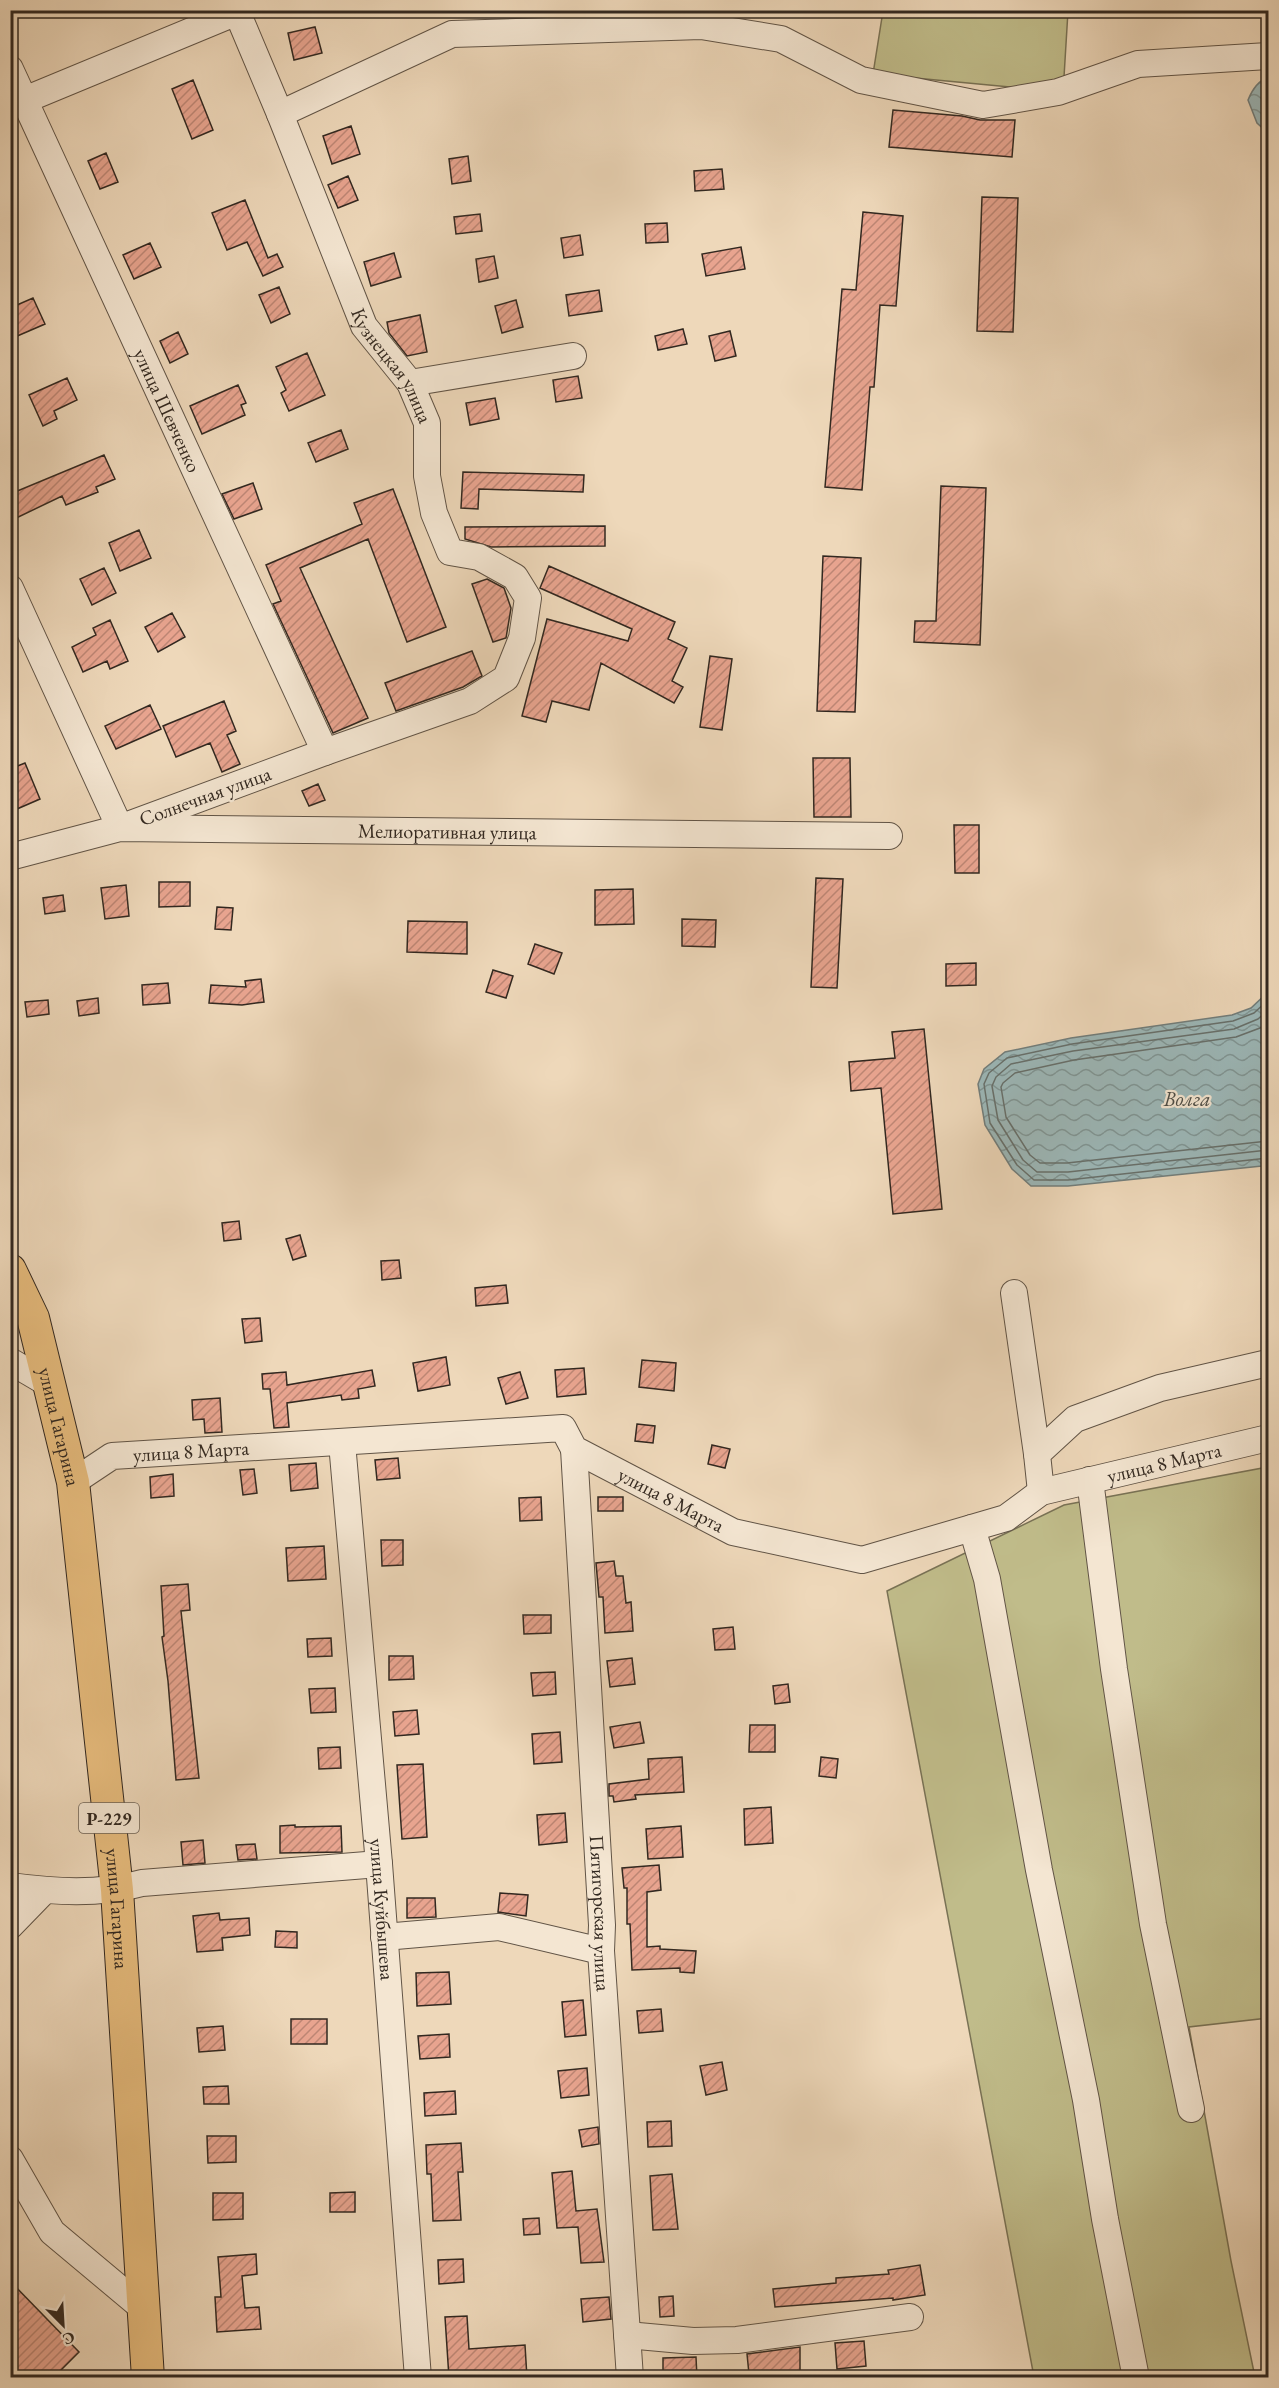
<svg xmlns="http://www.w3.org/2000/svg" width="1279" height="2388" viewBox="0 0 1279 2388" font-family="'EB Garamond',serif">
  <defs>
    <pattern id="water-waves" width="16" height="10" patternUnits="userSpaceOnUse" patternTransform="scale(1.5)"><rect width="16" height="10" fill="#9cb8b9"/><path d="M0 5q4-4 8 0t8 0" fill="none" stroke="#809696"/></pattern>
    <pattern id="building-hatch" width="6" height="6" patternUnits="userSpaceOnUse" patternTransform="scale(1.5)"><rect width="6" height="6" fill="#e8a48f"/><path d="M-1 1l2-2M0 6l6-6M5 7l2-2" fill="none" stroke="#bd8674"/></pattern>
  </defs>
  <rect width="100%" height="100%" fill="#eed8ba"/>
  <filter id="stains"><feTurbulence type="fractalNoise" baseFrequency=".00333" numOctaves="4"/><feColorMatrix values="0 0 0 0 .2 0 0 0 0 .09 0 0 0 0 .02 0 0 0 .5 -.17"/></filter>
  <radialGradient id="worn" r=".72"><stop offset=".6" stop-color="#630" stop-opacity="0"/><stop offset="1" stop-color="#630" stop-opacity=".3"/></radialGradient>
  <path fill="#c0bc8a" stroke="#797255" stroke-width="1.5" d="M883,11H1068L1064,77L1030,89L873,74Z
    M1268,1467V2018L1189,2027L1231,2261L1255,2377H1034L887,1591L1064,1505Z"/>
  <path fill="url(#water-waves)" stroke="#727e7c" stroke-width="1.5" d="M1268,77V133L1257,123L1248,100C1252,90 1258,81 1268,77Z
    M1268,992V1163L1262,1166L1068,1186H1031L1012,1169L985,1125L978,1084L984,1069L1005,1052L1071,1038L1232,1015L1251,1008Z"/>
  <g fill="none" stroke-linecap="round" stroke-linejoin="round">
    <path stroke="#67706c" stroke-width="1.5" d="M1268,1000L1254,1013L1233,1021L1072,1044L1007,1058L989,1073L984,1084L990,1123L1017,1165L1034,1180H1068L1268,1158
      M1268,1010L1258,1019L1234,1029L1073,1051L1011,1064L996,1077L992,1086L998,1120L1023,1160L1037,1172H1068L1268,1150
      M1268,1022L1260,1028L1236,1037L1074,1060L1015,1073L1003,1083L1001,1087L1006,1117L1030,1155L1040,1163H1067L1268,1141"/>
  </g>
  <path fill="url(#building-hatch)" stroke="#322820" stroke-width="1.5" d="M315,27L322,53L294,60L288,33Z
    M193,80L213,130L192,139L172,89Z
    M893,110L962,116L980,120H1015L1012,157L889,147Z
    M351,126L360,154L332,164L323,136Z
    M106,153L118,182L100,189L88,161Z
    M468,156L471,181L452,184L449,159Z
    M722,169L724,189L695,191L694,171Z
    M348,176L358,200L338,208L328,185Z
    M982,197L1018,198L1013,332L977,331Z
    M245,200L268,258L277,254L283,267L263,276L247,242L227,250L212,213Z
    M863,212L903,216L896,306L880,305L874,387H870L862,490L825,487L842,289L856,290Z
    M480,214L482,231L456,234L454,217Z
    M667,223L668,242L646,243L645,224Z
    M580,235L583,255L564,258L561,238Z
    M150,243L161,267L134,279L123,255Z
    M741,247L745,269L706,276L702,254Z
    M394,253L401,277L371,286L364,262Z
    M494,256L498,278L479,282L476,259Z
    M279,287L290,314L271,323L259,295Z
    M599,290L602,311L569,316L566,295Z
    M33,298L45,324L15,337L10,328V308Z
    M516,300L523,327L502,333L495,306Z
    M420,315L427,352L407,356L389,333L387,322Z
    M683,329L687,344L658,350L655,336Z
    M730,331L736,356L715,361L709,336Z
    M178,332L188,354L170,363L160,341Z
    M307,353L325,395L289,411L281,393L286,390L276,367Z
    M578,376L582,398L556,402L553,380Z
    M67,378L77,400L54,411L57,419L43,426L29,395Z
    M238,385L246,403L241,405L245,415L202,434L190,406Z
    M495,398L499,419L470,425L466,403Z
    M341,430L348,449L316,462L308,443Z
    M104,455L115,479L96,487L98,492L66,505L62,496L10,521V494Z
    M463,472L584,475L583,492L479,489L478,509L461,508Z
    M253,483L262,509L234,519L222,494Z
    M941,486L986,488L980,645L914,642L915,621H936Z
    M393,489L446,627L407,642L368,539L300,568L368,718L333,733L273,604L281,601L266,565L362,524L354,503Z
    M605,526V546L491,547L465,539V527Z
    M139,530L151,558L120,571L109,543Z
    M823,556L861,558L855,712L817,711Z
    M549,566L675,622L668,639L687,648L672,681L683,687L674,703L601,663L589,710L552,701L546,722L522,716L547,619L628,641L632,629L540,588Z
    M104,568L116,593L92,605L80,579Z
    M487,579L504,588L511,608L506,638L493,642L472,584Z
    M172,613L185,637L158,652L145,627Z
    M110,620L128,661L110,669L107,661L83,672L72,647L96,635L93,628Z
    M472,651L482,676L463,687L396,711L385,683Z
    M710,656L732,659L722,730L700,727Z
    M224,701L236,731L227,735L240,764L222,772L210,743L176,757L163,726Z
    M150,705L161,729L116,749L105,726Z
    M813,758H850L851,817H814Z
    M25,763L40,799L10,812V769Z
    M318,784L325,800L309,806L302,791Z
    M954,825H979V873H955Z
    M816,878L843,879L837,988L811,987Z
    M159,882H190V906L159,907Z
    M126,885L129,916L105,919L101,888Z
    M633,889L634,924L595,925V890Z
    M63,895L65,911L45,914L43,898Z
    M217,907L233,908L231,930L215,929Z
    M682,919L716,920L715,947L682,946Z
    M408,921L467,922V954L407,952Z
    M535,944L562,953L554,974L528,964Z
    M976,963V985L946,986V964Z
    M493,970L513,976L506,998L486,992Z
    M261,979L264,1002L242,1005L209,1003L211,985L246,987L245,981Z
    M168,983L170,1003L143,1005L142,985Z
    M98,998L99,1013L79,1016L77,1001Z
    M48,1000L49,1014L27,1017L25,1002Z
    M924,1029L942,1209L893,1214L881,1088L851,1091L849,1062L895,1058L892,1032Z
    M239,1221L241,1239L224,1241L222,1223Z
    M300,1235L306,1256L293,1260L286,1239Z
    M399,1260L401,1278L382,1280L381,1261Z
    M506,1285L508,1303L476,1306L475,1288Z
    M260,1318L262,1341L245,1343L242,1319Z
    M446,1357L450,1385L418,1391L413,1363Z
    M642,1360L676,1363L674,1391L639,1387Z
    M584,1368L586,1394L557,1397L555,1370Z
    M372,1370L375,1386L358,1389L359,1398L342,1400L341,1395L287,1403L289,1427L274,1428L270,1389H263L262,1374L286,1372L287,1385Z
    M520,1372L528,1398L506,1404L498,1378Z
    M220,1398L222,1432L205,1433L204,1419L193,1420L192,1400Z
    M637,1424L655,1426L653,1443L635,1441Z
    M712,1445L730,1449L725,1468L708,1464Z
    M398,1458L400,1478L377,1480L375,1460Z
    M316,1463L318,1488L291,1491L289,1465Z
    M254,1469L257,1493L243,1495L240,1470Z
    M173,1474L174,1496L151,1498L150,1477Z
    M541,1497L542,1520L520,1521L519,1498Z
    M598,1497H623V1511H598Z
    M381,1540H403V1565L382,1566Z
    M324,1546L326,1579L288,1581L286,1548Z
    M614,1561L616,1576H623L626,1603L631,1602L633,1631L605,1633L603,1597H599L596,1563Z
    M188,1584L190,1610L181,1611L199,1778L176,1780L168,1681L162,1637L164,1636L161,1586Z
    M523,1615H551V1633L524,1634Z
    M733,1627L735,1649L715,1650L713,1629Z
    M331,1638L332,1656L308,1657L307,1639Z
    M389,1656H413L414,1679L389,1680Z
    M632,1658L635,1684L610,1687L607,1661Z
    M555,1672L556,1694L533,1696L531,1673Z
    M788,1684L790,1702L775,1704L773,1686Z
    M335,1688L336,1712L311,1713L309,1689Z
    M417,1710L419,1734L395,1736L393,1712Z
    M640,1722L644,1743L614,1748L610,1727Z
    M750,1725H775V1752H749Z
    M560,1732L562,1762L534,1764L532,1734Z
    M340,1747L341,1768L319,1769L318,1748Z
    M682,1757L684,1792L635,1795L636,1799L614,1802L613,1796H609V1784L649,1779L648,1759Z
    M821,1757L838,1759L836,1778L819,1776Z
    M423,1764L427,1837L402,1839L397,1765Z
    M771,1807L773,1843L745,1845L744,1809Z
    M565,1813L567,1842L539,1845L537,1815Z
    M295,1825V1827L341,1826L342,1852L280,1853V1826Z
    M681,1826L683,1857L648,1859L646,1829Z
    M203,1840L205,1863L183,1865L181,1842Z
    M255,1844L257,1859L238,1860L236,1845Z
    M659,1865L661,1890L647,1892V1947L660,1946V1949L696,1951L694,1973L680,1972V1968L632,1970L630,1924H627V1888H624L622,1868Z
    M500,1893L528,1895L526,1916L498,1912Z
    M407,1898H435L436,1917L407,1918Z
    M219,1913L220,1920L249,1918L250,1935L222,1938L223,1950L197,1952L193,1916Z
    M276,1931L297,1932V1948L275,1947Z
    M449,1972L451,2004L417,2006L416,1973Z
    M583,2000L586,2035L565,2037L562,2002Z
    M661,2009L663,2031L639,2033L637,2011Z
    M291,2019H327V2044H291Z
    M223,2026L225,2050L199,2052L197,2028Z
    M449,2034L450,2057L420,2059L418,2036Z
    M722,2062L727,2090L706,2095L700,2066Z
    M587,2068L589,2095L561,2098L558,2071Z
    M228,2086L229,2104H204L203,2087Z
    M455,2091L456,2114L425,2116L424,2093Z
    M671,2121L672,2146L648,2147L647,2122Z
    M598,2127L599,2144L582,2147L579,2130Z
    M207,2136H236V2162L208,2163Z
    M461,2143L463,2172H458L461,2220L433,2221L431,2174H427L426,2145Z
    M572,2171L576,2211L597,2209L604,2262L581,2263L578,2227L557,2228L552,2173Z
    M672,2174L678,2229L653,2230L650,2176Z
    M355,2192V2212H330V2193Z
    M213,2193H243V2219L213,2220Z
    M539,2218L540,2234L524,2235L523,2219Z
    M256,2254L257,2274L242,2276L245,2308L259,2307L261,2329L217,2332L215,2297H221L218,2257Z
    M463,2259L464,2282L439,2284L438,2260Z
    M920,2265L925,2295L893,2300V2298L775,2307L773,2289L836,2283V2278L889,2274L888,2270Z
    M10,2281L79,2352L53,2378H10Z
    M673,2296L674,2316L660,2317L659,2297Z
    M609,2297L611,2319L583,2322L581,2299Z
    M467,2316L469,2349L525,2345L527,2378H449L445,2317Z
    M864,2341L866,2366L837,2369L835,2343Z
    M800,2347V2373L749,2374L747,2354Z
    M696,2357L697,2378H663V2358Z"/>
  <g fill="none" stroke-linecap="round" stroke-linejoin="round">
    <defs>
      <g id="minor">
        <path id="s1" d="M10,69L325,752"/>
        <path id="s2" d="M10,106L237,12L280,114L364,326L410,383L427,423V476L434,513L450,552L479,557L515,577L528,598L522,638L506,678L470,701L325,752L120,828L10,588"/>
        <path d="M280,114L452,34L701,26L781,39L861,80L983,105L1058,92L1138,64L1268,56"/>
        <path d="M410,383L573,356"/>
        <path id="s3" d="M10,857L120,828L889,836"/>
        <path d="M1014,1293L1037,1454"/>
        <path d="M10,1361L49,1384"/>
        <path id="s4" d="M342,1443L379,1864L418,2378"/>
        <path id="s5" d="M574,1449L602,1925L601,1951L630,2378"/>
        <path d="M1090,1480L1114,1669L1153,1924L1191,2109"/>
        <path id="s6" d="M73,1482L112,1456L563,1428L574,1449L733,1532L862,1560L1006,1518L1041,1492L1268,1438"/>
        <path d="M1041,1492L1037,1454L1075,1419L1160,1388L1268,1363"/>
        <path d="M972,1528L987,1579L1039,1870L1086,2100L1105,2219L1136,2378"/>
        <path d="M10,1886C54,1892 99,1895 142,1883L379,1864"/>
        <path d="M10,1926L44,1891"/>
        <path d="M384,1937L499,1927L601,1951"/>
        <path d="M10,2159L52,2232L144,2309"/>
        <path d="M627,2335L693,2341L737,2340L910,2317"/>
      </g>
      <g id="major">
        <path id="s7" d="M10,1270L33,1318L73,1482L117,1890L148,2378"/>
      </g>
    </defs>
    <use href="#minor" stroke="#615446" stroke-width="28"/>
    <use href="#major" stroke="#322820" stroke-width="34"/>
    <use href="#minor" stroke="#f4e6d2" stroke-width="26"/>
    <use href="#major" stroke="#e7bc7d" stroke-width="32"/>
  </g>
  <g text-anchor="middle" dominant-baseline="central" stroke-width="4.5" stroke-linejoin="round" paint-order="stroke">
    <rect fill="#f4e6d2" stroke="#6c6155" stroke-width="1.5" x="79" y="1803" width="60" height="30" rx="4.5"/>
    <g font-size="18" font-weight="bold" fill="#322820">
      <text x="109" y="1818">Р-229</text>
    </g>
    <g font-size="20" fill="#322820" stroke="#f4e6d2">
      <text stroke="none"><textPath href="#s2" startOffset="633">Кузнецкая улица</textPath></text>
      <text stroke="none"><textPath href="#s1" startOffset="376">улица Шевченко</textPath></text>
      <text transform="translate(205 796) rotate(-20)">Солнечная улица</text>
      <text stroke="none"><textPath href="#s3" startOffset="441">Мелиоративная улица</textPath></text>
      <text stroke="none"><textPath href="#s7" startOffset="165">улица Гагарина</textPath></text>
      <text stroke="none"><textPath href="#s6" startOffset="126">улица 8 Марта</textPath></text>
      <text stroke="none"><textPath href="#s6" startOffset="1154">улица 8 Марта</textPath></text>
      <text stroke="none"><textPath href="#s6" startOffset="632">улица 8 Марта</textPath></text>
      <text stroke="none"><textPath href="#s7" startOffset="651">улица Гагарина</textPath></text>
      <text stroke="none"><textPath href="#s4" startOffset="468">улица Куйбышева</textPath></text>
      <text stroke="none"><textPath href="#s5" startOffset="465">Пятигорская улица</textPath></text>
    </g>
    <g font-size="21" font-style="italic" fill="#4c4c46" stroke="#f4e6d2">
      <text x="1187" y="1098">Волга</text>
    </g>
  </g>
  <rect width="1279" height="2388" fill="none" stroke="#eed8ba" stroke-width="36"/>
  <rect x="12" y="12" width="1255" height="2364" fill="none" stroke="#322820" stroke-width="3"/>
  <rect x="18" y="18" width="1243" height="2352" fill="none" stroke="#322820" stroke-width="1.5"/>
  <g transform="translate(63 2325) rotate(156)" stroke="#f4e6d2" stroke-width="4.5" paint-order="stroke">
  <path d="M0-4.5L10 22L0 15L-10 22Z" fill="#322820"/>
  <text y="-9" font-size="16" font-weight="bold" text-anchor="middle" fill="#322820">С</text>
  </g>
  <rect width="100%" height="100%" filter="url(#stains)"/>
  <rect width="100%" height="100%" fill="url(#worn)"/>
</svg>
